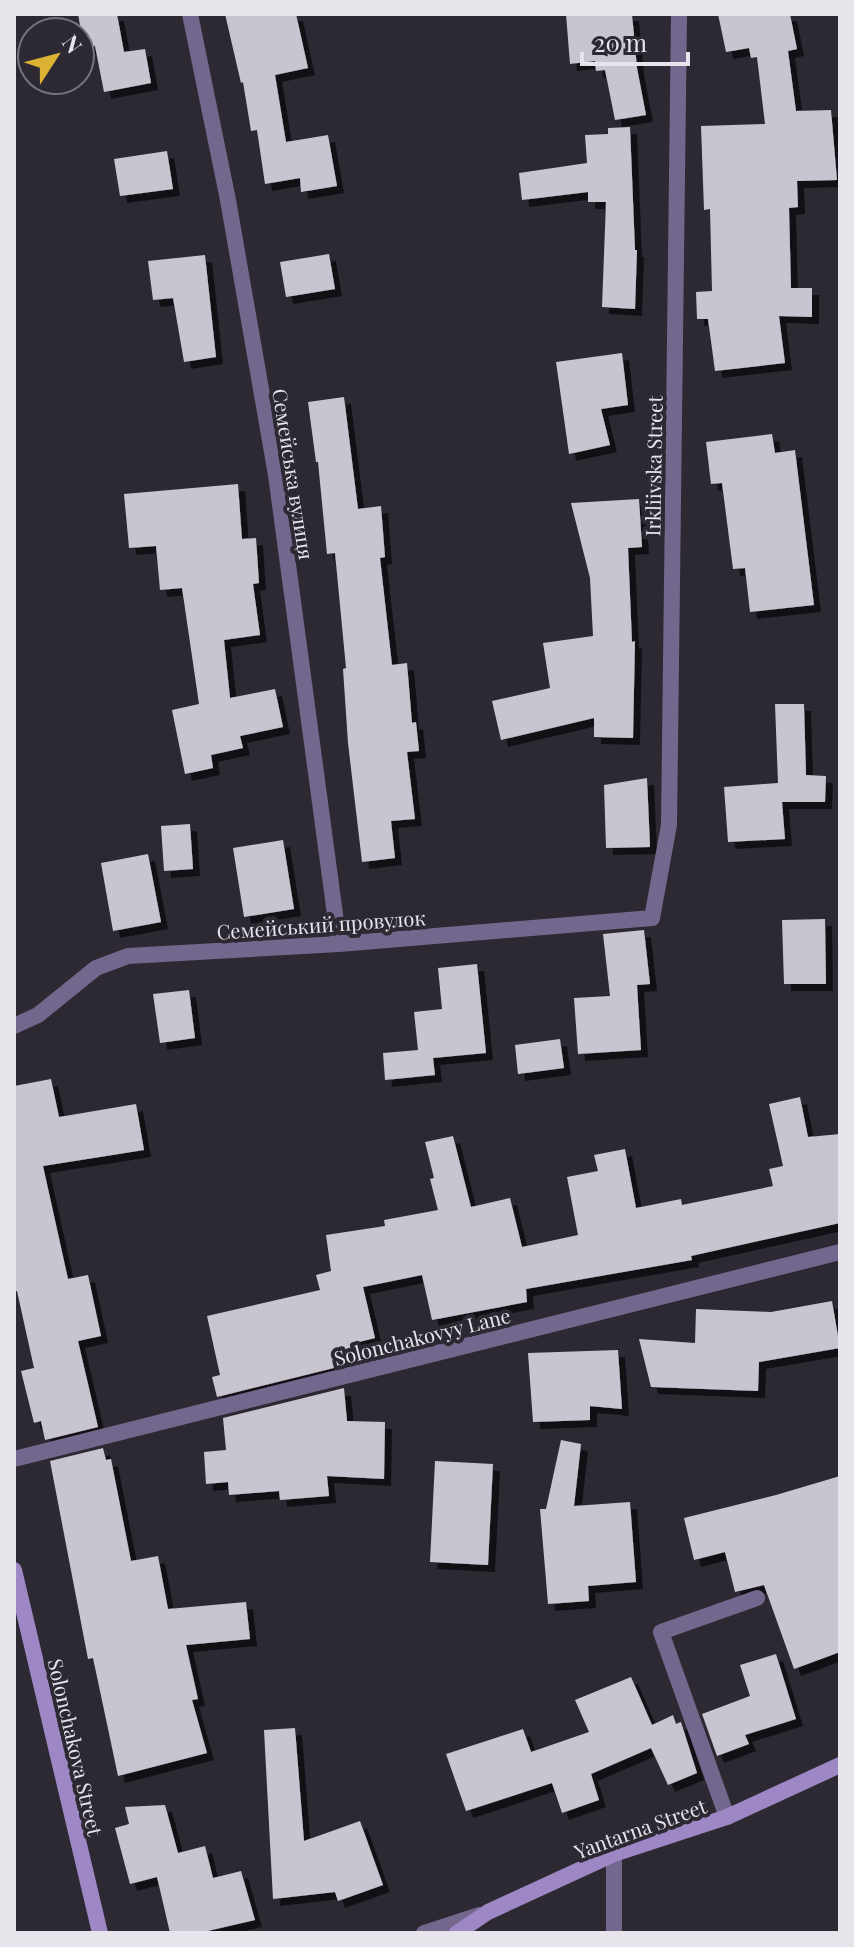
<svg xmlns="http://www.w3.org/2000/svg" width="854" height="1947" viewBox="0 0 854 1947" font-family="'Playfair Display',serif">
  <defs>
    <filter id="shadow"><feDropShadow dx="7" dy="7" stdDeviation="0" flood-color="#0009"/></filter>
  </defs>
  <rect width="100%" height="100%" fill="#2c2932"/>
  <path fill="#c8c5d0" filter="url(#shadow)" d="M78,14H117L124,52L145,49L151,83L104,92L95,46L84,48Z
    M225,14H296L308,68L275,75L286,142L328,135L337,186L301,192L300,178L265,184L257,130L251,131L243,82L241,83Z
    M566,14H632L637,68L646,115L615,120L605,70L596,71L595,61L570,64Z
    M718,14H790L797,49L788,51L796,111L831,110L837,180L797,181L798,207L789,208L791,288H812V317L779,316L785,363L715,371L708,319H697L696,292L712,291L710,209L704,210L701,126L765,124L757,57L751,58L749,48L726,52Z
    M630,127L635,250H637L635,309L602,307L606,202H588V192L522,200L519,173L587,163L585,135L608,134V128Z
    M167,151L173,189L120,196L114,159Z
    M329,254L335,289L286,297L280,262Z
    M205,255L216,357L184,362L173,298L153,300L148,261Z
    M622,353L628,405L601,409L610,445L569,454L556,362Z
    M344,397L358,509L381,506L385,557L380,558L392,665L407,663L412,723L416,722L419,751L407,752L415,819L391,821L395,858L362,862L348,743L343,669L346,668L335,553L327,554L318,462H316L308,402Z
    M772,434L775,453L795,450L814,605L750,612L745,568L733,569L722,483L711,484L706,442Z
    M238,484L242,539L256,538L259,583L253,584L260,635L224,640L230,698L275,689L283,727L240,736L243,748L211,755L213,768L185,774L172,710L199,704L182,588L160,590L156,546L129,548L124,494Z
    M639,499L642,547L628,548L632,642L635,641L633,738L594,737V718L501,740L492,701L550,688L543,643L593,636L590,578L571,503Z
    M775,704H804L806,775L826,776L825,802H782L785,839L728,842L724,787L778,783Z
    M647,778L650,847L606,848L604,785Z
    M190,824L193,869L164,871L161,826Z
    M283,840L294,909L244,917L233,848Z
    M148,854L161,922L113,931L101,863Z
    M825,919L826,984H784L782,920Z
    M644,930L650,984L637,985L641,1050L578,1054L574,998L610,996L603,934Z
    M477,964L486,1053L433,1058L435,1075L385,1080L383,1053L418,1050L414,1012L442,1009L438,968Z
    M189,990L195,1038L160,1043L153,994Z
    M560,1039L564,1068L518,1074L515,1045Z
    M51,1079L59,1117L136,1104L144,1150L43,1166L68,1279L88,1275L101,1336L78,1341L98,1427L45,1440L41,1421L34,1423L21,1371L34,1368L17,1291H14V1086Z
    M800,1097L808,1137L840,1134V1223L691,1256L692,1260L526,1289L527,1302L432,1320L422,1275L363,1287L375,1338L355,1343L356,1349L341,1352L342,1366L217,1397L212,1377L220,1375L207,1316L320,1290L316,1275L331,1271L326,1235L385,1226L384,1220L438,1210L430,1179L434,1178L425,1142L453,1136L471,1207L510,1198L522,1247L578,1235L567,1177L598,1171L594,1155L625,1149L636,1208L681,1199L682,1205L773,1186L769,1169L783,1166L769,1104Z
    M832,1301L840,1348L759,1362L758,1391L651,1387L639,1339L695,1343L696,1309L771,1312Z
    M618,1350L622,1409L590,1406V1420L533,1422L528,1353Z
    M344,1388L347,1421L385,1422L384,1479L327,1476L329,1496L280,1500L279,1491L229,1495L228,1482L206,1484L204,1452L226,1450L223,1418Z
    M561,1440L581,1444L574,1506L630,1502L636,1582L588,1586L589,1601L548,1604L540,1509H546Z
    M103,1448L106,1460L111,1459L131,1561L158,1556L168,1609L246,1602L250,1639L186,1645L198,1699L192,1700L207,1753L118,1776L93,1658L88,1659L50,1461Z
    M435,1461L493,1464L488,1565L430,1562Z
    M840,1476V1652L794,1669L764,1585L735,1592L725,1552L694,1560L684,1518L776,1495Z
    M776,1654L796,1719L745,1735L749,1744L717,1756L702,1714L750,1696L740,1665Z
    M631,1677L652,1725L673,1715L676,1724L681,1722L697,1773L668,1785L651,1748L591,1774L599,1800L562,1813L552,1783L466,1811L446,1754L523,1729L531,1752L589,1732L575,1700Z
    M295,1728L304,1841L360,1821L383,1885L338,1901L335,1892L273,1899L264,1730Z
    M165,1805L178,1853L205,1846L213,1878L241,1871L255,1920L199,1933H170L157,1877L130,1884L115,1828L129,1824L125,1807Z"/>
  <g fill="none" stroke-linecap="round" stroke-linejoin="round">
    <path stroke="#74678d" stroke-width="16" d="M727,1817L661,1632L757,1598"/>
    <path stroke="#74678d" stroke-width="16" d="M190,14L228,200L276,475L339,944
      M14,1026L38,1015L96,968L128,956L339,944L652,918L669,825L679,14
      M14,1459L840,1252
      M424,1933L479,1915
      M614,1933V1854"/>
    <path stroke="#9d88c5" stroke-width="16" d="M14,1570L100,1933
      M457,1933L488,1912L614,1854L727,1817L840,1765"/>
  </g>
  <g text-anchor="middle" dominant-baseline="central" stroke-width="8" stroke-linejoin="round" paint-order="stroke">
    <g font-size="20" fill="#e7e5eb" stroke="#2c2932">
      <text transform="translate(653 466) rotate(-89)">Irkliivska Street</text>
      <text transform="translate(294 474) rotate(81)">Семейська вулиця</text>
      <text transform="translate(321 924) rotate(-4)">Семейський провулок</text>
      <text transform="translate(422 1336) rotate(-14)">Solonchakovyy Lane</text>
      <text transform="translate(76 1747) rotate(77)">Solonchakova Street</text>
      <text transform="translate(640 1828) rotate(-20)">Yantarna Street</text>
    </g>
  </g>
  <rect width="854" height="1947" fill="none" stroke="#e7e5eb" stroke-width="32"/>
  <g transform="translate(56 56) rotate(54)"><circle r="38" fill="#2c2932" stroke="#77747c" stroke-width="2"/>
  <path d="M0-6L14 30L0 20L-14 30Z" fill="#dbb233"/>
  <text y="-12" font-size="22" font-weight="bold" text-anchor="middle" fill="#e7e5eb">N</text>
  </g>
  <path d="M582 52v12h106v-12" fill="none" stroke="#e7e5eb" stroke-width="4"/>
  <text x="594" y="52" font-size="24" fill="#e7e5eb" stroke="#2c2932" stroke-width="6" paint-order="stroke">20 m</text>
</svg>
